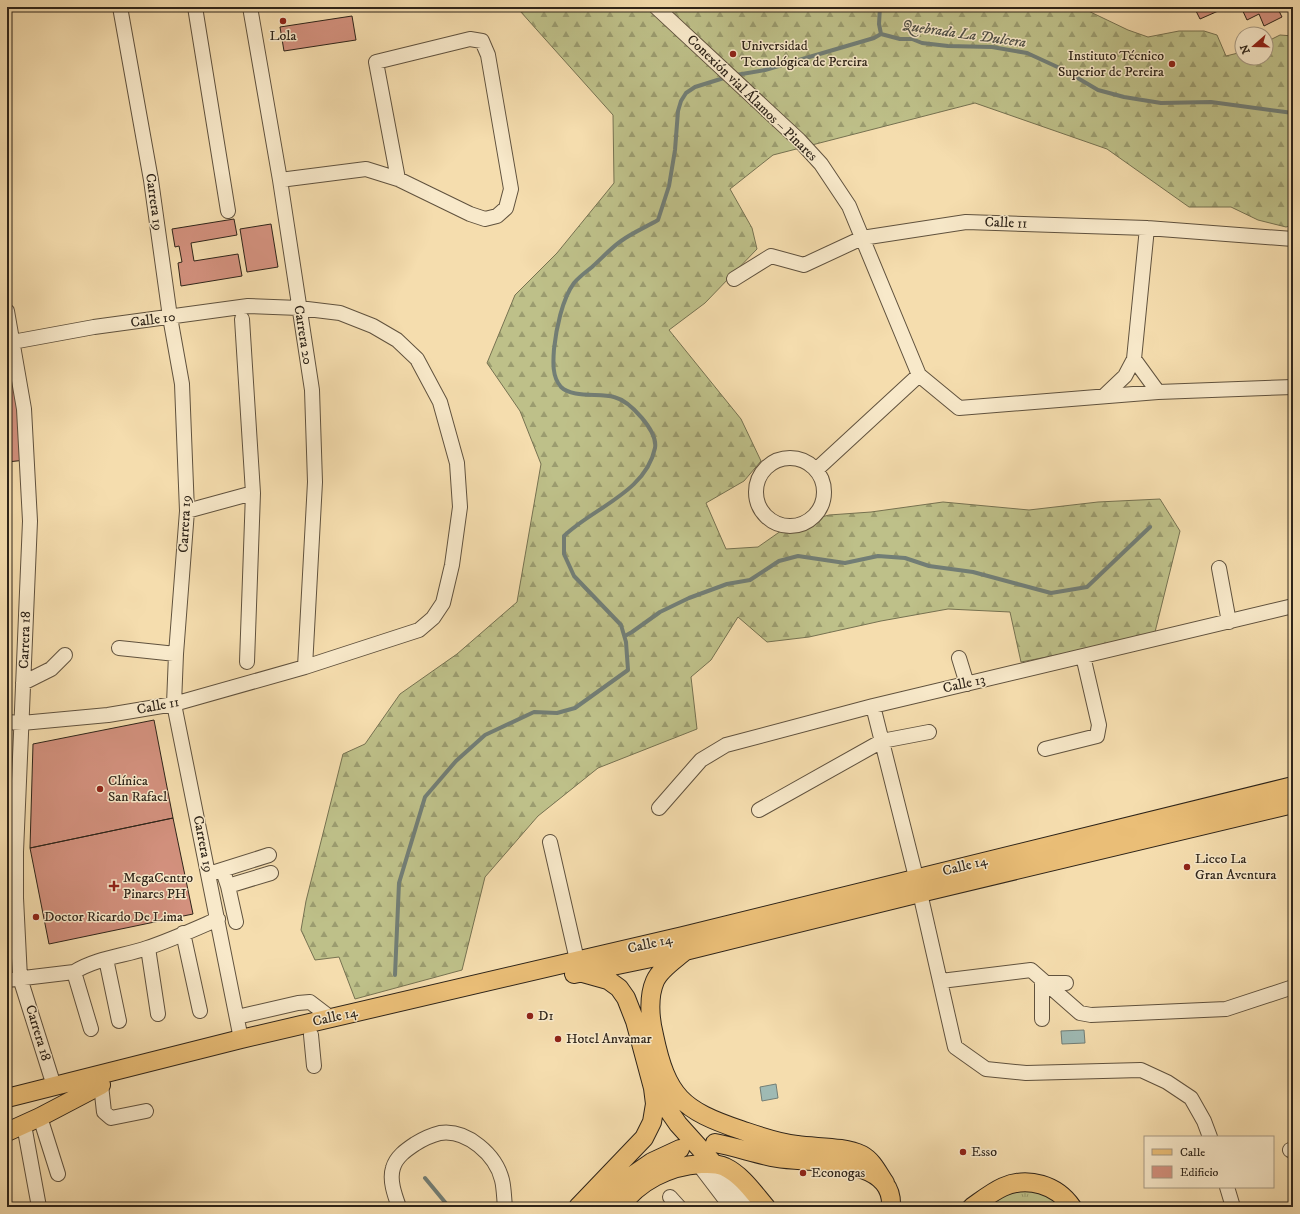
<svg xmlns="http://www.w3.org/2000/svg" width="1300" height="1214" viewBox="0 0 1300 1214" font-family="'IM FELL DW Pica',serif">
  <defs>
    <pattern id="grass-tufts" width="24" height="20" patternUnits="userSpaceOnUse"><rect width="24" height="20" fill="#bec089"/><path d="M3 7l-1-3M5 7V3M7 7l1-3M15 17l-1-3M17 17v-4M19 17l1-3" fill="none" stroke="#9b9c6f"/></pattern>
    <pattern id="forest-firs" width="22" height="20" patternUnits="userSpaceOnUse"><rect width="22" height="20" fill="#bec089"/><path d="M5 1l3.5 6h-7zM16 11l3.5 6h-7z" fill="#9b9c6f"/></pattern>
  </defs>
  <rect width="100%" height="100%" fill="#f5ddae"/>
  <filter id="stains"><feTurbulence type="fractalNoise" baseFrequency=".005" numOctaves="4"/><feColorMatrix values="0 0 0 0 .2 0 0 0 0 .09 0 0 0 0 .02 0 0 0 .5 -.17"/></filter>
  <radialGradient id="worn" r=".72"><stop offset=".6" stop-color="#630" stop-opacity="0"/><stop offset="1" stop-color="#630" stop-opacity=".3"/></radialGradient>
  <path fill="url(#grass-tufts)" stroke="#767251" d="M1025,1182L1072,1207H972Z"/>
  <path fill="url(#forest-firs)" stroke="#767251" d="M520,7H1080L1128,30L1148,37L1179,31H1204L1217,35L1226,56L1242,52V58H1266V42L1280,35L1293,36V225L1286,227L1258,220L1231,207H1189L1107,149L975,103L773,155L730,189L752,228L757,249L705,303L669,330L741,419L761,461L744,481L706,503L726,549L758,547L788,526L829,515L871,512L943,502L1029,510L1098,502L1160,499L1180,531L1154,636L1021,662L1010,612L948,609L881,621L809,637L767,642L738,617L711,660L691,677L697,729L598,768L538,816L485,877L462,970L355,999L339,957L315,960L301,930L306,901L343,754L365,744L400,694L457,654L517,602L541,464L520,411L487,363L515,295L557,253L614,183L613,115L520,11Z"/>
  <path fill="#9fbab4" stroke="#727e76" d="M1084,1030L1085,1043L1062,1044L1061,1031Z
    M776,1084L778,1098L762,1101L760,1087Z"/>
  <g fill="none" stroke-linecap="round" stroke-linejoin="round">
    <path stroke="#727e76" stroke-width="4" d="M880,7L879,24L881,34
      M736,75L765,70L874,38L881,34L900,39H912L922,43L948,46L992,47L1027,53L1064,70L1098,90L1124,97L1161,103L1211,102L1293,113
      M625,636L632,632L660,612L689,598L727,584L750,580L779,561L798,556L845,563L878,556L905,558L929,566L973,572L1051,593L1087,587L1150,527
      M395,975L399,883L425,797L456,761L485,735L534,712L557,713L575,708L628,670L626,642L621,625L574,576L564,554V536C593,508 646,492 655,448C658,431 630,401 614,397C600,393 572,398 561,387C552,377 553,362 554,349C556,330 562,299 574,283C579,277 586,272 592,267C602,258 611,248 621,241C632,233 646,227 658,220L669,186L675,150L678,111L681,101L686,93L695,87L727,77
      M425,1178L449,1207"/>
  </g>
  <path fill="#d3917e" stroke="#2e2419" d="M1194,7H1224L1225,8L1200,19Z
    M1241,7H1277L1282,17L1264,26L1259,14L1247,20Z
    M352,16L356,40L284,51L280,27Z
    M234,219L237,235L191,243L194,261L238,254L242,276L181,286L178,263L182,262L179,246L175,247L172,229Z
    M271,224L278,267L247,272L240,229Z
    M7,343L26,460L7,462Z
    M154,720L173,818L30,848L33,744Z
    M173,818L193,914L49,944L30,848Z"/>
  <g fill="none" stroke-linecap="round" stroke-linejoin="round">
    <defs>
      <path id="minor" d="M120,7L151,180L170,317L182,384L187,511L176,654L174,704L241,1039
        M195,7L228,211
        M250,7L280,180L312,390L315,482L305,667
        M656,7L799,140L821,164L849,206L919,375L959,408L1158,392L1293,387
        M280,180L366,169L398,179L470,214L485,219L497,216L506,208L511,189L488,55L482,41L470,39L376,62L398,179
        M734,279L771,256L804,265L862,238L966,222L1147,228L1293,239
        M7,311L24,409L30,521L16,852V898L20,978L54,1086
        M242,319L253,493L247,662
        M7,343L94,327L248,306L299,308L340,313L373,326L397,340L417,359L440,402L457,463L460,507L452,565L443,603L433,618L419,630L305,667L174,704L108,715L22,723L7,722
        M1134,359L1158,392
        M1104,396L1125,376L1134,359L1147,228
        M756 492a34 34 0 1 1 68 0a34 34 0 1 1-68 0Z
        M816,470L919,375
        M187,511L253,493
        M1219,568L1229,622
        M119,648L176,654
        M959,658L967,684
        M23,683L51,669L65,655
        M873,706L920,893L955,1047L986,1069L1026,1073L1141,1070L1167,1082L1191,1098L1204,1121L1210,1137
        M1045,749L1097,736L1099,725L1083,656
        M659,808L701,760L726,745L873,706L1293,606
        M759,810L882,741L929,732
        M550,842L577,960
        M223,871L228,886L271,873
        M209,874L269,855
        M228,886L236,922
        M183,933L200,1011
        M148,948L158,1014
        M106,959L119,1021
        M74,972L91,1029
        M7,980L74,972C97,958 123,956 147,948C171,940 195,929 218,919
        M941,981L1031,970L1080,1013L1091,1015L1226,1009L1293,987
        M1046,983H1066
        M237,1017L298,1003L310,1002L331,1018
        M1042,1019V980
        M311,1035L314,1066
        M101,1085L104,1112L111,1118L146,1111
        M40,1117L58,1174
        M24,1125L39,1207
        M1290,1150L1293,1149
        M714,1164L748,1207
        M699,1165L731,1207
        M1227,1187L1233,1207
        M670,1197L679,1207
        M399,1207C395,1196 389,1180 393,1168C396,1157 406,1150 415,1144C423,1139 432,1135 440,1133C467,1129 496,1155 502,1180C504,1188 504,1198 505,1207"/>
      <path id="major" d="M685,951C676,959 660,969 655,981C648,997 650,1019 654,1035C667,1097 682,1110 741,1130C759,1136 778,1143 797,1145C817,1148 843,1146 862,1155C873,1161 878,1173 885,1183
        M574,974L685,951L920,893L1293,804
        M653,1088L678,1124L714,1164
        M7,1098L241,1039L683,936L1293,786
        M7,1132L40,1117L101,1085
        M715,1143C736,1147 756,1154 777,1158C811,1164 894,1155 891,1207
        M578,1207L644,1138L652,1122L655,1104L653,1088L635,1021L626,998L619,988L608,980L583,973
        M600,1207L629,1178L652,1162L680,1149
        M620,1207C639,1181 669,1166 701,1164C709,1164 717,1163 725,1167C742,1175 754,1193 766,1207
        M972,1207C982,1200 992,1192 1003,1187C1028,1176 1057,1185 1072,1207"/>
    </defs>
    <use href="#minor" stroke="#60523e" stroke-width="16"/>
    <use href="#major" stroke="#2e2419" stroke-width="20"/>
    <use href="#minor" stroke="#f8e9ca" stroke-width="14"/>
    <use href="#major" stroke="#eabe77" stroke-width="18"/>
  </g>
  <g fill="#8f2418" stroke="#f8e9ca" stroke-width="1.5">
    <circle cx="283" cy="21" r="4"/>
    <circle cx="733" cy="54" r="4"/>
    <circle cx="1172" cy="64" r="4"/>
    <circle cx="100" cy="789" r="4"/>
    <circle cx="1187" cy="867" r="4"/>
    <path d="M112 880h4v4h4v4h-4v4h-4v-4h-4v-4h4z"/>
    <circle cx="36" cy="917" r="4"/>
    <circle cx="530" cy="1016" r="4"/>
    <circle cx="558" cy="1039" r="4"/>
    <circle cx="963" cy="1152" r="4"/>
    <circle cx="803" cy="1173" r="4"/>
  </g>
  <g text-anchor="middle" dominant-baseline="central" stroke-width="3" stroke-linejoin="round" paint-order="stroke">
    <g font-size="14" fill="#2e2419" stroke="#f8e9ca" text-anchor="start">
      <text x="283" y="36" text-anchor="middle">Lola</text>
      <text x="741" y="46">Universidad<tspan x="741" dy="16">Tecnológica de Pereira</tspan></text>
      <text x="1164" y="56" text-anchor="end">Instituto Técnico<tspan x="1164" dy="16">Superior de Pereira</tspan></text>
      <text x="108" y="781">Clínica<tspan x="108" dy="16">San Rafael</tspan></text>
      <text x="1195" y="859">Liceo La<tspan x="1195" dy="16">Gran Aventura</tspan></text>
      <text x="123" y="878">MegaCentro<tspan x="123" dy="16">Pinares PH</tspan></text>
      <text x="44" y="917">Doctor Ricardo De Lima</text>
      <text x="538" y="1016">D1</text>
      <text x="566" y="1039">Hotel Anvamar</text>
      <text x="971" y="1152">Esso</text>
      <text x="811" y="1173">Econogas</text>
    </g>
    <g font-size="14" fill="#2e2419" stroke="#f8e9ca">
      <text transform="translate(752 98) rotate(44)">Conexión vial Álamos – Pinares</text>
      <text transform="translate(154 202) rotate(82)">Carrera 19</text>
      <text transform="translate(1006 223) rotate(2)">Calle 11</text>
      <text transform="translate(153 320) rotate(-8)">Calle 10</text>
      <text transform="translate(303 335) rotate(81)">Carrera 20</text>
      <text transform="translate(185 524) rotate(-87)">Carrera 19</text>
      <text transform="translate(25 640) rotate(-88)">Carrera 18</text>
      <text transform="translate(964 684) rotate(-13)">Calle 13</text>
      <text transform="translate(158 706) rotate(-11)">Calle 11</text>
      <text transform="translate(203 844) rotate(79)">Carrera 19</text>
      <text transform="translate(965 866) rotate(-14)">Calle 14</text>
      <text transform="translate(650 944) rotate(-13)">Calle 14</text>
      <text transform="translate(335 1017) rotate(-13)">Calle 14</text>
      <text transform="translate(38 1033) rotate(73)">Carrera 18</text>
    </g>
    <g font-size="15" font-style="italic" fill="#505148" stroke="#f8e9ca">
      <text transform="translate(964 34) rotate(8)">Quebrada La Dulcera</text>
    </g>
  </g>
  <rect width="1300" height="1214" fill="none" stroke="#f5ddae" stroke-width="24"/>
  <rect x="8" y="8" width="1284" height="1198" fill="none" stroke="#2e2419" stroke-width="2"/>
  <rect x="12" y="12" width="1276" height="1190" fill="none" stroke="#2e2419"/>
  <rect x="1144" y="1136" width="130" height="52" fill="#f8e9ca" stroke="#a79a83"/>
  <rect x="1152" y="1149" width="20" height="6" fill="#eabe77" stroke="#a79a83"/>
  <text x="1180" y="1156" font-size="12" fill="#2e2419">Calle</text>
  <rect x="1152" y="1166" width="20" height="12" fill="#d3917e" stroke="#a79a83"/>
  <text x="1180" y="1176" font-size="12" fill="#2e2419">Edificio</text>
  <g transform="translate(1254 46) rotate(250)"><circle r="19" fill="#f8e9ca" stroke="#a79a83"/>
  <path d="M0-3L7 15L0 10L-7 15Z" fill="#8f2418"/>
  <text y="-6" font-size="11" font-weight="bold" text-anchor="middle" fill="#2e2419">N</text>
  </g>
  <rect width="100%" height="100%" filter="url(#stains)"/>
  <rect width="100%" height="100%" fill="url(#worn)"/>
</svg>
